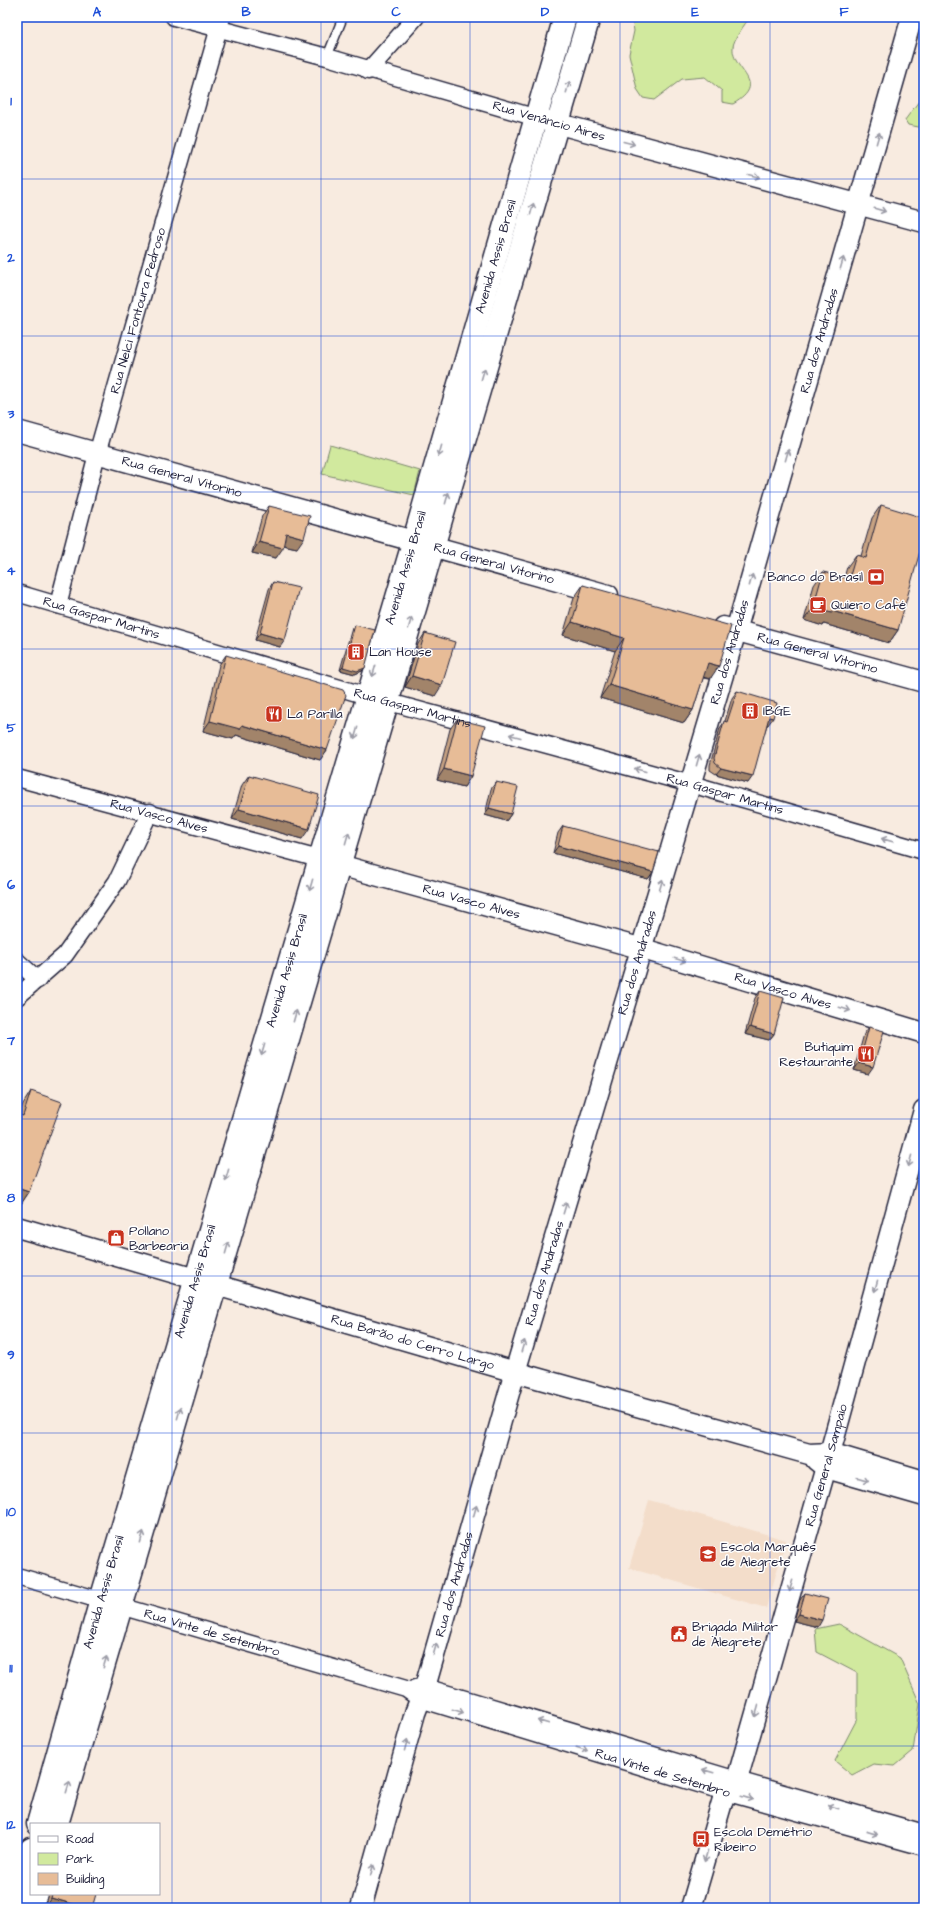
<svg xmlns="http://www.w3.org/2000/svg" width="941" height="1925" viewBox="0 0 941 1925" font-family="'Architects Daughter',sans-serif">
  <rect width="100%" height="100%" fill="#f8ebe0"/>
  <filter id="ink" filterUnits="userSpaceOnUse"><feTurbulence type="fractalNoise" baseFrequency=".025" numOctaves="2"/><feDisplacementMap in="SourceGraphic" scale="8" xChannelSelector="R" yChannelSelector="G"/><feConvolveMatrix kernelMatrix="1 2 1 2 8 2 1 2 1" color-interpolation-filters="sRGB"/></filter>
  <g filter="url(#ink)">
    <path fill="#f3ddca" d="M649,1500L786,1540L766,1608L629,1568Z"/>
    <path fill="#d1e99e" stroke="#7a866c" d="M632,17H750C745,24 733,40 733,47C731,71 771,82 733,104L722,102V91L705,77L682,79L654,100L643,98L637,89L629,54L634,31Z
      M924,99V128L908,125L905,120L919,101Z
      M330,445L420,471L414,495L322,474Z
      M839,1624L900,1658L920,1704L913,1751L895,1766L873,1764L852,1775L835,1761L857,1719V1673L817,1652L815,1629Z"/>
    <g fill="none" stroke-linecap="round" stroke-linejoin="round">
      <defs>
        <path id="service" d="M327,57L343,17"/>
        <g id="minor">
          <path d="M174,17L327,57L537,118"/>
          <path d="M368,71L416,17"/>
          <path id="s1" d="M17,593L367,696L691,784L924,851"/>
          <path id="s2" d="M58,605L97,454L222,17"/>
          <path id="s3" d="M17,778L319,859"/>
          <path d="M17,961L38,980"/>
          <path d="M17,997L65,955L117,881L150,812"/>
          <path id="s4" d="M17,1576L406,1689L420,1699L725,1792L924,1847"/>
          <path d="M415,1688L425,1687L737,1780L924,1833"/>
        </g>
        <g id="tertiary">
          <path d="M537,118L924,222"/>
          <path id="s5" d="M17,431L608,595"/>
          <path id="s6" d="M723,627L924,682"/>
          <path id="s7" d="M325,861L643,949L924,1033"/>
          <path id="s8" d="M17,1227L515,1372L809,1454L830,1453L924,1481"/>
          <path d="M816,1460L826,1468L924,1496"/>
          <path id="s9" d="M361,1908L415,1713L425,1687L515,1372L736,631L912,17"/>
          <path id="s10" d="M691,1908L725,1792L737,1780L830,1453L924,1110"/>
        </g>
        <g id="secondary">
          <path id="s11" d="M38,1824L101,1600L414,540L565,17"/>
          <path d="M57,1824L589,17"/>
          <path d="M17,1899L31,1849"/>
          <path d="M29,1908L36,1894"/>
        </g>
      </defs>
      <use href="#service" stroke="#22223b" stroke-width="11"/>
      <use href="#minor" stroke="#22223b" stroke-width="19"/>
      <use href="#tertiary" stroke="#22223b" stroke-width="23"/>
      <use href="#secondary" stroke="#22223b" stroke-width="25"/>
      <use href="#service" stroke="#fff" stroke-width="8"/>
      <use href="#minor" stroke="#fff" stroke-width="16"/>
      <use href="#tertiary" stroke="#fff" stroke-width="20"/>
      <use href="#secondary" stroke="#fff" stroke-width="22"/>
    </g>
    <path fill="#c7a282" stroke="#22223b" d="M881,505L898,630L889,643L824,624L823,626L804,620L814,585L823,572L844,578L847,567L856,555L861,556L872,518Z
      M269,506L297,548L283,545L276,558L252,553L262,516Z
      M273,582L280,647L255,640L269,589Z
      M583,585L710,679L703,678L693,710L684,723L600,698L615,651L563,635L574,598Z
      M355,625L365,668L362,671L355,674L340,670L352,628Z
      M425,633L435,696L405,687L418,644Z
      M226,655L327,750L320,760L236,735L233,739L203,731L219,665Z
      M737,691L768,725H767L748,783L716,774L710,770V765L720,728L725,721L732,698Z
      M457,719L471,776L464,787L437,780L450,729Z
      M249,775L302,839L232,819L242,785Z
      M496,782L511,814L506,821L485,815L491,789Z
      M563,826L653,872L648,879L553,853L558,833Z
      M760,991L774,1034L769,1040L745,1034L755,998Z
      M869,1027L868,1074L854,1070L864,1034Z
      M31,1091L29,1192L21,1204L17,1203V1114L19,1115L23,1104Z
      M805,1593L818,1627L794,1621L800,1600Z
      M48,1894H96L44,1908Z"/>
    <path fill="#a2846a" stroke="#22223b" d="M286,533L304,538L297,548L279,544Z
      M259,542L283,548L276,558L252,553Z
      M813,608L832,611L898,630L889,643L824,624L823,626L804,620Z
      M572,622L624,638L615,651L563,635Z
      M260,633L285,640L280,647L255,640Z
      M708,663L719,666L710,679L699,676Z
      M343,667L365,668L362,671L355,674L340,670Z
      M412,676L442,685L435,696L405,687Z
      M609,685L693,710L684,723L600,698Z
      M769,717L773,718L768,725L765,724Z
      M210,721L242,725L327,750L320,760L236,735L233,739L203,731Z
      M721,768L753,776L748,783L716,774Z
      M444,769L471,776L464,787L437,780Z
      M489,808L511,814L506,821L485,815Z
      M239,809L309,829L302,839L232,819Z
      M558,846L653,872L648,879L553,853Z
      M750,1027L774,1034L769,1040L745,1034Z
      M859,1063L873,1067L868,1074L854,1070Z
      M17,1188L29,1192L21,1204L17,1203Z
      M799,1614L822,1620L818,1627L794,1621Z
      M51,1898L87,1908H44Z"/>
    <path fill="#e7bc97" stroke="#22223b" d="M881,505L924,518V537L898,630L832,611V613L813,608L823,572L849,579L856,555L866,558Z
      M269,506L310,516L304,538L286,533L283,548L259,542Z
      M273,582L299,588L285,640L260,633Z
      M583,585L731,626L719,666L708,663L693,710L609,685L624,638L572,622Z
      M355,625L375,630L365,668L357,671L343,667Z
      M425,633L455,642L442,685L412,676Z
      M226,655L343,690L346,695L327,750L242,725L240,729L210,721Z
      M737,691L777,703L773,718L769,717L753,776L721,768L715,763L714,758L724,721L727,722Z
      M457,719L485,726L471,776L444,769Z
      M249,775L319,795L309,829L239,809Z
      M496,782L518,787L511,814L489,808Z
      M563,826L659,852L653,872L558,846Z
      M760,991L784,998L774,1034L750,1027Z
      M869,1027L884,1031L873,1067L859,1063Z
      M31,1091L62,1102L29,1192L17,1188V1114L23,1116Z
      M805,1593L828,1599L822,1620L799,1614Z
      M52,1894H96L92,1908H87L51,1898Z"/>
    <defs><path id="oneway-shaft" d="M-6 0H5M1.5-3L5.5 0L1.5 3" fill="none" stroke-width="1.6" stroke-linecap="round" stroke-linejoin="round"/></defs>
    <g stroke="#9c9ca7">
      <use href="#oneway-shaft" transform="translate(568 87) rotate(-73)"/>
      <use href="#oneway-shaft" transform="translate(878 138) rotate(-74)"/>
      <use href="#oneway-shaft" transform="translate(629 143) rotate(15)"/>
      <use href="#oneway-shaft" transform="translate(754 176) rotate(15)"/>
      <use href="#oneway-shaft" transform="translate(532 209) rotate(-74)"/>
      <use href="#oneway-shaft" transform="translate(880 210) rotate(16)"/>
      <use href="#oneway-shaft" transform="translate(842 263) rotate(-74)"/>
      <use href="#oneway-shaft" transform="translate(483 374) rotate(-74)"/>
      <use href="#oneway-shaft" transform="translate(440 451) rotate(106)"/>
      <use href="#oneway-shaft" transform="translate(787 455) rotate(-74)"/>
      <use href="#oneway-shaft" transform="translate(447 498) rotate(-74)"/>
      <use href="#oneway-shaft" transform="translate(751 580) rotate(-74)"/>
      <use href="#oneway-shaft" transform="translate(410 623) rotate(-74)"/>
      <use href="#oneway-shaft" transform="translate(374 671) rotate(107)"/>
      <use href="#oneway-shaft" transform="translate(356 733) rotate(106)"/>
      <use href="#oneway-shaft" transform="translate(515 736) rotate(-165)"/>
      <use href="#oneway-shaft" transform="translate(698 760) rotate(-74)"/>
      <use href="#oneway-shaft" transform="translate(640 770) rotate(-165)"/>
      <use href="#oneway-shaft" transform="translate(347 838) rotate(-74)"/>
      <use href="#oneway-shaft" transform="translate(887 840) rotate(-164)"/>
      <use href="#oneway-shaft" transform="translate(311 885) rotate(106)"/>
      <use href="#oneway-shaft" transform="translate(661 885) rotate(-74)"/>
      <use href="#oneway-shaft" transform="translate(680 960) rotate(17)"/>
      <use href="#oneway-shaft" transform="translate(845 1009) rotate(17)"/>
      <use href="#oneway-shaft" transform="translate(295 1016) rotate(-74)"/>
      <use href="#oneway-shaft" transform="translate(263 1050) rotate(106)"/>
      <use href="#oneway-shaft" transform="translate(910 1161) rotate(105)"/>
      <use href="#oneway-shaft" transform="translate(227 1175) rotate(106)"/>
      <use href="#oneway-shaft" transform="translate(565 1208) rotate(-73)"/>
      <use href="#oneway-shaft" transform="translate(227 1248) rotate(-74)"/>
      <use href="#oneway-shaft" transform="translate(876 1286) rotate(105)"/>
      <use href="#oneway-shaft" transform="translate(523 1346) rotate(-73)"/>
      <use href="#oneway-shaft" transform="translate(179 1413) rotate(-74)"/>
      <use href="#oneway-shaft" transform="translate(863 1479) rotate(16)"/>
      <use href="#oneway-shaft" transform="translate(475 1511) rotate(-74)"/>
      <use href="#oneway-shaft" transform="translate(142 1537) rotate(-74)"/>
      <use href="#oneway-shaft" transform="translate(791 1586) rotate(106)"/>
      <use href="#oneway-shaft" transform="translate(435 1649) rotate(-74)"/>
      <use href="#oneway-shaft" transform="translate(105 1662) rotate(-73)"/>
      <use href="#oneway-shaft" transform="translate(458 1711) rotate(17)"/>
      <use href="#oneway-shaft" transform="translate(757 1711) rotate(106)"/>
      <use href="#oneway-shaft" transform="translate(543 1722) rotate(-164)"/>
      <use href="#oneway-shaft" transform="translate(406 1745) rotate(-75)"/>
      <use href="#oneway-shaft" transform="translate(582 1749) rotate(17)"/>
      <use href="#oneway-shaft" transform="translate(708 1771) rotate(-164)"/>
      <use href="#oneway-shaft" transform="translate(68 1787) rotate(-73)"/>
      <use href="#oneway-shaft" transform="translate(747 1798) rotate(16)"/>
      <use href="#oneway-shaft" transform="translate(833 1807) rotate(-164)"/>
      <use href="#oneway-shaft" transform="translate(872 1833) rotate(16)"/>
      <use href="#oneway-shaft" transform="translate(706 1856) rotate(106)"/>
      <use href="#oneway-shaft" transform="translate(372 1870) rotate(-75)"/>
    </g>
  </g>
  <path fill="none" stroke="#1d4ed8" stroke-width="1" stroke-opacity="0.55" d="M172,17V1908M321,17V1908M470,17V1908M620,17V1908M770,17V1908M17,179H924M17,336H924M17,492H924M17,649H924M17,806H924M17,962H924M17,1119H924M17,1276H924M17,1433H924M17,1590H924M17,1746H924"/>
  <defs>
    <symbol id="bank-square" viewBox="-11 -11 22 22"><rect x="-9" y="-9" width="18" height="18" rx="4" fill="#c8321e" stroke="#fff"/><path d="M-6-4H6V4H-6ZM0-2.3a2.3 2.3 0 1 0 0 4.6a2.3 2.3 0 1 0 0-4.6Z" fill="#fff"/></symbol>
    <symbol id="cafe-square" viewBox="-11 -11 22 22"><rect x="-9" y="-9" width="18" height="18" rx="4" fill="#c8321e" stroke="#fff"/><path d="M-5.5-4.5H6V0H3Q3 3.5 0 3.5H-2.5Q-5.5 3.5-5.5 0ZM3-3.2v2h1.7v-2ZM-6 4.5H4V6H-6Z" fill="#fff"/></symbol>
    <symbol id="building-square" viewBox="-11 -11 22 22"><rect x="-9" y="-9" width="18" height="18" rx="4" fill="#c8321e" stroke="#fff"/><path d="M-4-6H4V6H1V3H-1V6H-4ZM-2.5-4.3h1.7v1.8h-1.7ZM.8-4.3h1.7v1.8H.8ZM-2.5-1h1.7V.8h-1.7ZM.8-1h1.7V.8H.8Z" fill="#fff"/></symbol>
    <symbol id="restaurant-square" viewBox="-11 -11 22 22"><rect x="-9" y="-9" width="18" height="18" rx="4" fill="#c8321e" stroke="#fff"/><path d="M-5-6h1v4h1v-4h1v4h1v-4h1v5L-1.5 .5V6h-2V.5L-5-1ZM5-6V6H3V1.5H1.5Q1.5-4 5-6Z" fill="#fff"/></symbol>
    <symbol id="shop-square" viewBox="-11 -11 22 22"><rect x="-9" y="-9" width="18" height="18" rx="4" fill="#c8321e" stroke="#fff"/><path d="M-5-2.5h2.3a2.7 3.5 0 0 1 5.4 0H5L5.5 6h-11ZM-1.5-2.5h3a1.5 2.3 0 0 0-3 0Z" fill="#fff"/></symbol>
    <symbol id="school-square" viewBox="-11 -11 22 22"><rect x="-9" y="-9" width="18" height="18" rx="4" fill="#c8321e" stroke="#fff"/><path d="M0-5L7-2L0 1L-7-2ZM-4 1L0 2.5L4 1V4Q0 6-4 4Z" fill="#fff"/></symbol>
    <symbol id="civic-square" viewBox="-11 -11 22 22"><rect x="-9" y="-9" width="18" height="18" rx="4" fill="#c8321e" stroke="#fff"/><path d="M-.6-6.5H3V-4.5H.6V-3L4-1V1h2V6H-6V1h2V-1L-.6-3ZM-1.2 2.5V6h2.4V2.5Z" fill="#fff"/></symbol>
    <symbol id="bus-square" viewBox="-11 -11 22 22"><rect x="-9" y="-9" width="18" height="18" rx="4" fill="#c8321e" stroke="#fff"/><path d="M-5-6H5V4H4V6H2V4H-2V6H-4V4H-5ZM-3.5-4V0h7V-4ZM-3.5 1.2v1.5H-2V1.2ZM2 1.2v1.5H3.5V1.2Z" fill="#fff"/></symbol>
  </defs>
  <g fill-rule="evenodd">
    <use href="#bank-square" x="866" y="567" width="20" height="20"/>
    <use href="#cafe-square" x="808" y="595" width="20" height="20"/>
    <use href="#building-square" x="346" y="642" width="20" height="20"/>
    <use href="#building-square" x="740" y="701" width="20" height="20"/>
    <use href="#restaurant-square" x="264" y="704" width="20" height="20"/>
    <use href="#restaurant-square" x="856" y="1044" width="20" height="20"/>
    <use href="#shop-square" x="106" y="1228" width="20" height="20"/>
    <use href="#school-square" x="698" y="1544" width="20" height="20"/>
    <use href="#civic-square" x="669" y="1624" width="20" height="20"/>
    <use href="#bus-square" x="691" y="1829" width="20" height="20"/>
  </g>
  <g text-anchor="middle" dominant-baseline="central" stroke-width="3" stroke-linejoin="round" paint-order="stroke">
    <g font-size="13" fill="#22223b" stroke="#fff">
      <text transform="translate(549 121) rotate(16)">Rua Venâncio Aires</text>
      <text stroke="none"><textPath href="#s11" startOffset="1633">Avenida Assis Brasil</textPath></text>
      <text stroke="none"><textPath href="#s2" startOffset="305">Rua Nelci Fontoura Pedroso</textPath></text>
      <text stroke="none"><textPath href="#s9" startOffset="1633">Rua dos Andradas</textPath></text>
      <text stroke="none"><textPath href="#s5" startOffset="171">Rua General Vitorino</textPath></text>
      <text stroke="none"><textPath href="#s5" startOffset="495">Rua General Vitorino</textPath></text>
      <text stroke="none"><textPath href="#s11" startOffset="1309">Avenida Assis Brasil</textPath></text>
      <text stroke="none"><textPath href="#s1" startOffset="88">Rua Gaspar Martins</textPath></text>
      <text stroke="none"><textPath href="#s9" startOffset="1309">Rua dos Andradas</textPath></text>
      <text stroke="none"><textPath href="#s6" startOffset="98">Rua General Vitorino</textPath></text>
      <text stroke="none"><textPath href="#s1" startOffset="412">Rua Gaspar Martins</textPath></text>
      <text stroke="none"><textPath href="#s1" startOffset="736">Rua Gaspar Martins</textPath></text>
      <text stroke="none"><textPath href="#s3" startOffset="147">Rua Vasco Alves</textPath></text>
      <text stroke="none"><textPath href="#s7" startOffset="152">Rua Vasco Alves</textPath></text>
      <text stroke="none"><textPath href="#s9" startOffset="985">Rua dos Andradas</textPath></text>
      <text stroke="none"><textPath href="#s11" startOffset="889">Avenida Assis Brasil</textPath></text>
      <text stroke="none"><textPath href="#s7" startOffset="476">Rua Vasco Alves</textPath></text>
      <text stroke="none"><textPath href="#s9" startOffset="661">Rua dos Andradas</textPath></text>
      <text stroke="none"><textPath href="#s11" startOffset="565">Avenida Assis Brasil</textPath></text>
      <text stroke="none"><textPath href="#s8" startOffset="412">Rua Barão do Cerro Largo</textPath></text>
      <text stroke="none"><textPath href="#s10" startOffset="465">Rua General Sampaio</textPath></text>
      <text stroke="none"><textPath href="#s9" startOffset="337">Rua dos Andradas</textPath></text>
      <text stroke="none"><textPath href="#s11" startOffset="241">Avenida Assis Brasil</textPath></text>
      <text stroke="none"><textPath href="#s4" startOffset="203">Rua Vinte de Setembro</textPath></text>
      <text stroke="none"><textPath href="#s4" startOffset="676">Rua Vinte de Setembro</textPath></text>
    </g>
    <g font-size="13" fill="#22223b" stroke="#fff" text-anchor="start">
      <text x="863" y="577" text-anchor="end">Banco do Brasil</text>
      <text x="831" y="605">Quiero Café</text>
      <text x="369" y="652">Lan House</text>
      <text x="763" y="711">IBGE</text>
      <text x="287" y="714">La Parilla</text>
      <text x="853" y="1047" text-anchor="end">Butiquim<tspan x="853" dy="15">Restaurante</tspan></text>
      <text x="129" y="1231">Pollano<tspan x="129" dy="15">Barbearia</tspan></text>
      <text x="721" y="1547">Escola Marquês<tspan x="721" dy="15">de Alegrete</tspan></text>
      <text x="692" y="1627">Brigada Militar<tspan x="692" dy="15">de Alegrete</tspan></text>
      <text x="714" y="1832">Escola Demétrio<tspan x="714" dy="15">Ribeiro</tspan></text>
    </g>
  </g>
  <rect width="941" height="1925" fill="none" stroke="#fff" stroke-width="44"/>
  <rect x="30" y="1823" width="130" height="72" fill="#ffffff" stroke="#a7a7b1"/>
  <rect x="38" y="1836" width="20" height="6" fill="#ffffff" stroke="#a7a7b1"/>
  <text x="66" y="1843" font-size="12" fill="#22223b">Road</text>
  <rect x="38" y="1853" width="20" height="12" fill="#d1e99e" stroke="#a7a7b1"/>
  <text x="66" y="1863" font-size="12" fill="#22223b">Park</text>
  <rect x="38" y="1873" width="20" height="12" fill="#e7bc97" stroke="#a7a7b1"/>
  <text x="66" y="1883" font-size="12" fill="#22223b">Building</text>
  <rect x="22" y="22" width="897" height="1881" fill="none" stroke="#1d4ed8" stroke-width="1.5"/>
  <g font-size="13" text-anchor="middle" font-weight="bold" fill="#1d4ed8">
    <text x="97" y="16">A</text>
    <text x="246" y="16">B</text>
    <text x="396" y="16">C</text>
    <text x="545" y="16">D</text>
    <text x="695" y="16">E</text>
    <text x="844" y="16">F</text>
    <text x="11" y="105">1</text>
    <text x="11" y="262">2</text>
    <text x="11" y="418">3</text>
    <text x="11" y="575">4</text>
    <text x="11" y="732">5</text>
    <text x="11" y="889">6</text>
    <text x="11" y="1045">7</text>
    <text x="11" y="1202">8</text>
    <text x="11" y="1359">9</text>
    <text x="11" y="1516">10</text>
    <text x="11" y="1672">11</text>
    <text x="11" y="1829">12</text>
  </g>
</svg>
